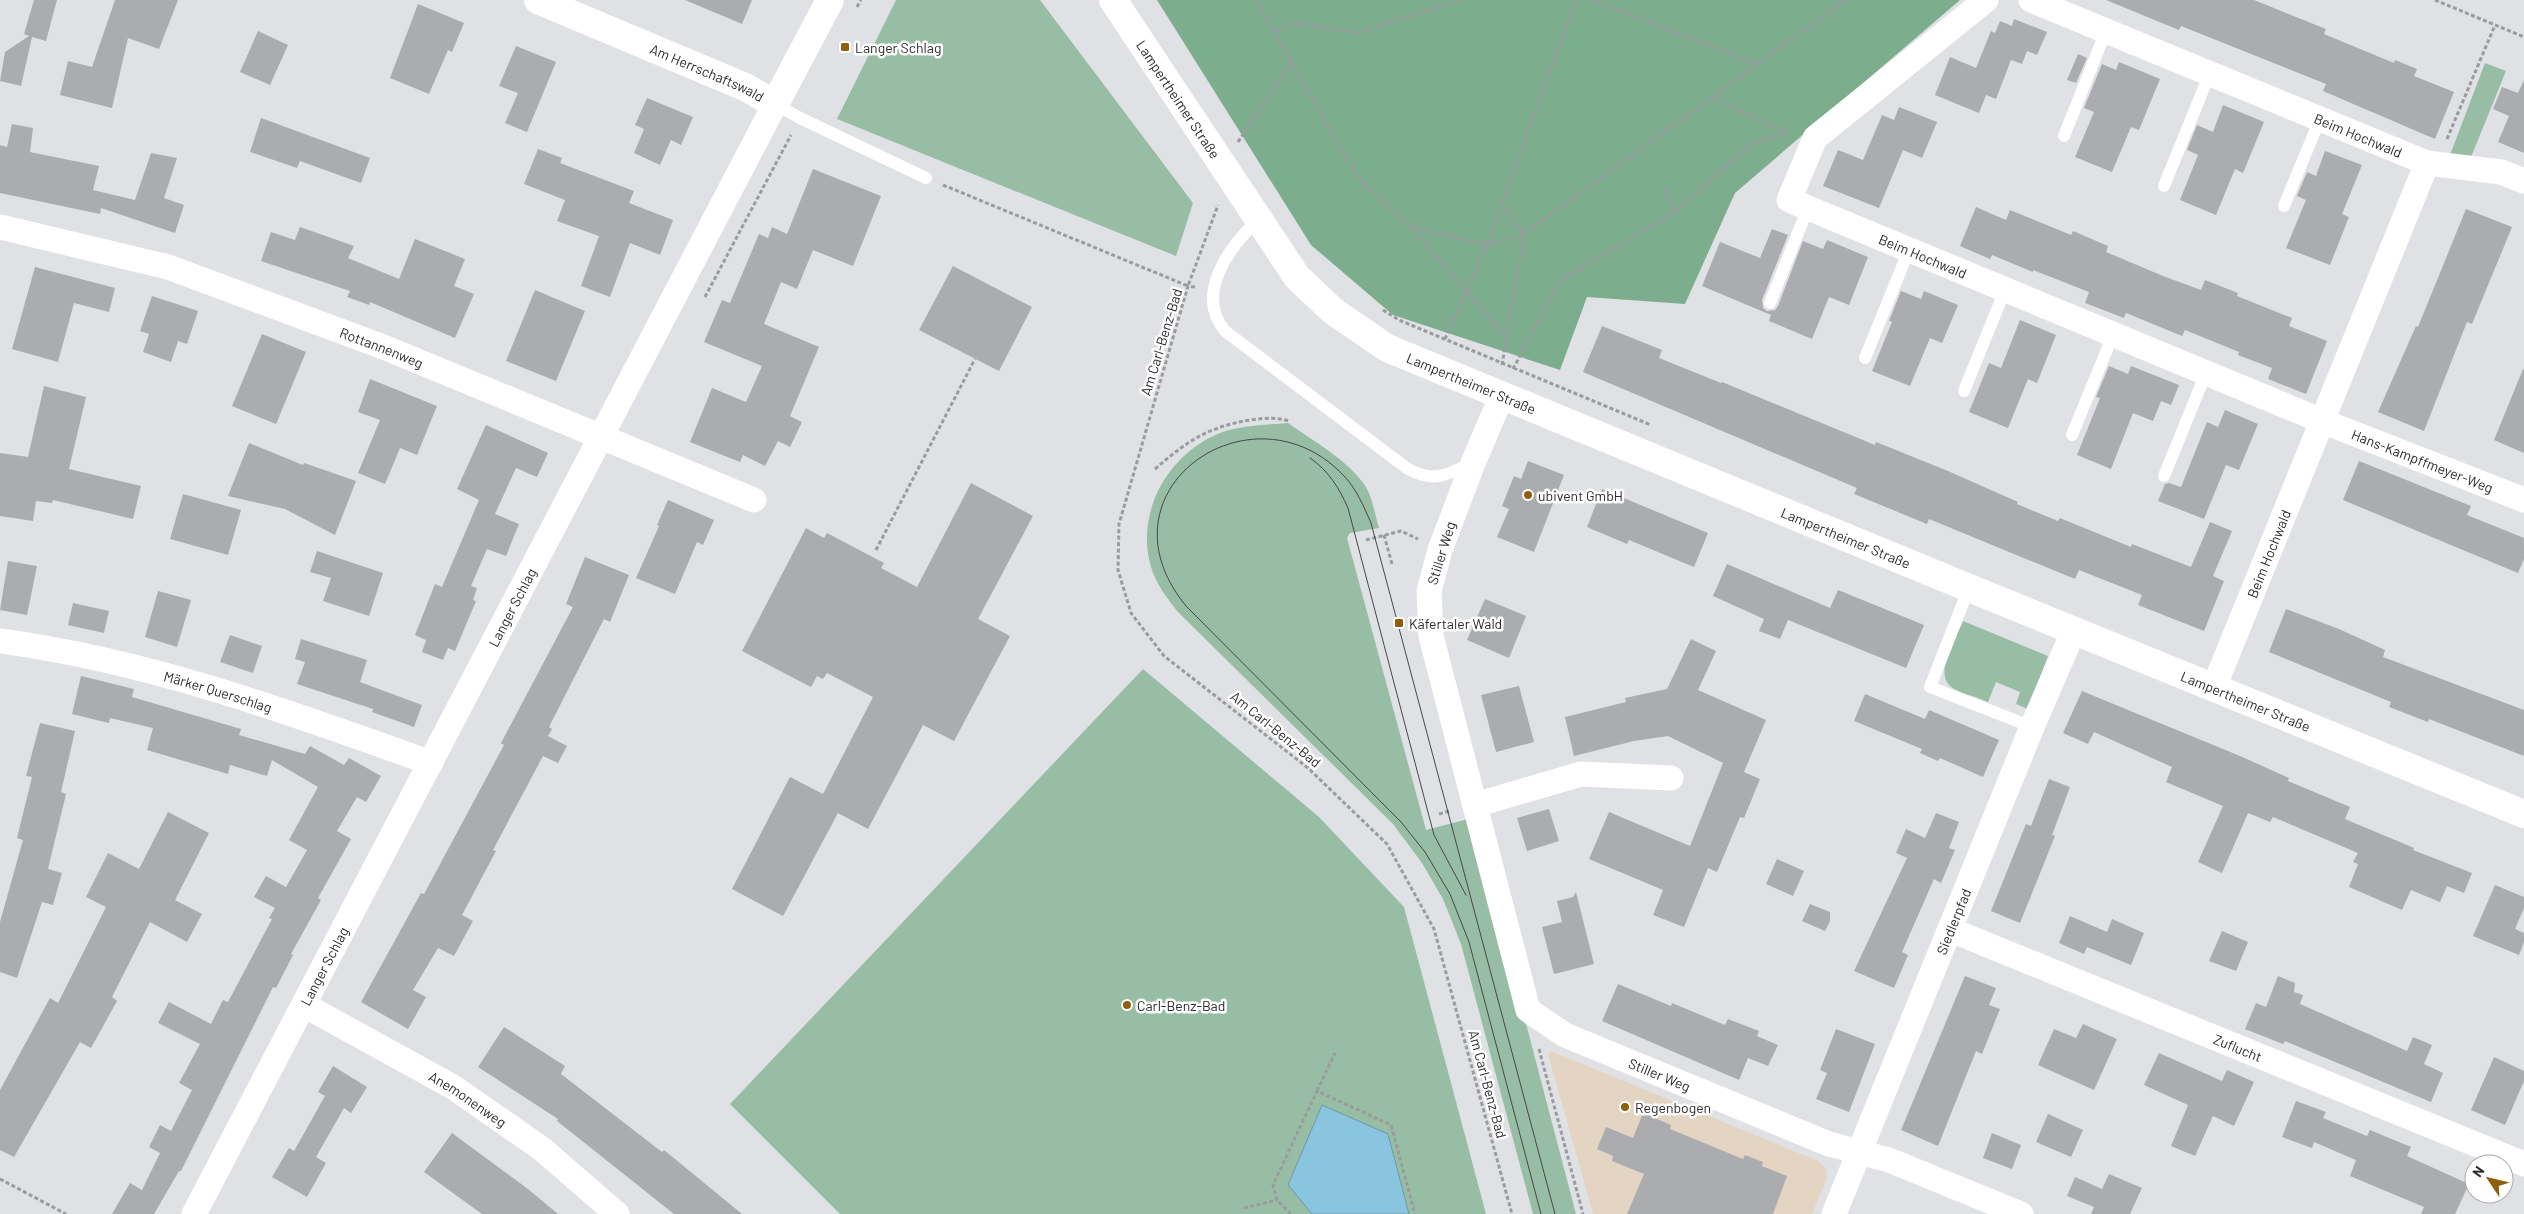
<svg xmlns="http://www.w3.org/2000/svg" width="2524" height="1214" viewBox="0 0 2524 1214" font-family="Barlow,sans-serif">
  <rect width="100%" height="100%" fill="#e0e1e5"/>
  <path fill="#e4d5c2" d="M1551,1051L1818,1161L1826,1168L1827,1178L1812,1214H1593L1548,1054Z"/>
  <path fill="#97bda4" d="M896,0H1040L1193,203L1176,256L837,119Z
    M2485,63L2506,71L2471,157L2450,155Z
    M1288,423C1313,441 1345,458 1364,484C1372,495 1375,515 1379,528L1350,533L1347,538L1426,830L1472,818L1576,1214H1533L1461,944L1443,899L1422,863L1393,824L1178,612C1167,598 1156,584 1151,567C1135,512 1168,454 1220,433C1241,425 1266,425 1288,423Z
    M1963,621L2048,656L2028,709L2016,704L2020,692L1996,682L1988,702C1977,697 1964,694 1954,689C1931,676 1956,638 1963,621Z
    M1143,669L1319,817L1404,907L1486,1214H840L730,1104Z"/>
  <path fill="#7cae8e" d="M1157,0H1960L1735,193L1685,304L1587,297L1560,370L1393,315L1311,245Z"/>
  <path fill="#8ac5e0" stroke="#6e97ab" d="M1322,1105L1388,1134L1409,1214H1312L1288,1185Z"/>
  <path fill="#abacaf" d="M34,0H57L46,41L32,37L21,86L0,81L5,52L29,36L24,34Z
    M115,0H178L159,49L128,38L112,108L60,95L68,61L92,67Z
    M685,0H752L742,24Z
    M2106,0H2254L2326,29L2324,34L2394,63L2395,60L2417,69L2414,76L2454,92L2435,139L2323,91L2326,84L2181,26L2179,30Z
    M418,4L464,23L452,52L448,50L429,94L390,78Z
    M2014,19L2047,32L2037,55L2027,51L2022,64L2011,60L1996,99L1986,95L1979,113L1935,95L1950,57L1976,68L1991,31L1995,33L2000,21L2012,26Z
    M258,31L288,45L270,85L240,72Z
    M516,46L556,62L527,132L505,123L518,93L499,86Z
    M2078,54L2087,58L2076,83L2067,80Z
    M2119,62L2160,79L2139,130L2131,127L2112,172L2075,157L2094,112L2084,108L2102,64L2116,70Z
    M2524,80V153L2498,142L2509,116L2493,109L2502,87L2518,93Z
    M647,98L693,117L681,145L671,140L660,165L634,153L644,129L635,125Z
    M2223,105L2264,122L2243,173L2235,169L2216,215L2180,200L2198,155L2187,150L2197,125L2213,132Z
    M1899,107L1937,122L1922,158L1903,150L1879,208L1823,186L1838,150L1863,160L1882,115L1894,120Z
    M261,118L370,158L361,183L300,161L297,168L250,152Z
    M12,124L33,128L30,152L99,166L93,190L135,200L151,153L177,158L164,198L184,205L175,233L101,208L100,214L0,193V145L7,147Z
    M538,149L562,158L560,163L634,191L629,203L673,220L660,255L630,243L610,297L581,286L599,236L557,221L565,200L524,184Z
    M2325,151L2362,165L2342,214L2349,217L2330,265L2286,248L2306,200L2297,196L2307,172L2316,176Z
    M813,169L881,196L853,266L813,250L797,289L781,282L764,324L819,347L790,416L802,422L790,447L778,441L765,466L743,455L740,462L690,442L712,388L746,402L762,366L704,342L722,300L730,303L759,234L768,238L772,227L787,234Z
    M1976,207L2006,220L2010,210L2071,235L2073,231L2108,246L2106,252L2163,276L2201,290L2205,280L2238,293L2237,296L2292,318L2289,326L2327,341L2306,394L2268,379L2272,368L2238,355L2239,352L2185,330L2182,336L2126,313L2124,318L2085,303L2089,292L2033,270V272L1992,255L1990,259L1960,246Z
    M2466,209L2512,227L2472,324L2467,322L2424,431L2378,412L2416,326L2418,327Z
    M300,227L354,246L348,258L399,279L415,239L465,259L454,286L474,294L455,338L370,302L369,305L347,297L350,291L261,261L271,232L295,240Z
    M1772,229L1788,235L1762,300L1763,308L1767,311L1775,310L1778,306L1803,241L1823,249L1827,240L1868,257L1849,305L1829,297L1812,339L1769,321L1771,315L1702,286L1720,242L1760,258Z
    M953,266L1032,307L999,371L919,330Z
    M35,267L115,288L109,312L74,303L58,362L12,349Z
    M535,290L585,311L556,381L506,361Z
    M1901,291L1921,299L1924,291L1958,305L1942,343L1930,338L1910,386L1872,371L1892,322L1889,321Z
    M152,296L198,311L187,344L178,341L171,362L143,352L149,334L140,331Z
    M2020,320L2056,335L2037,383L2028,379L2008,428L1969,412L1989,363L2001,368Z
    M1602,326L1662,350L1659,358L1721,383L1722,382L1875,445L1876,442L1948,471L2018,502L2017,504L2036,512L2058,521L2060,518L2131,547L2132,544L2191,567L2210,522L2232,531L2213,576L2224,581L2204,631L2138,605L2142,595L2079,570L2075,579L1929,519L1927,524L1854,494L1857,488L1583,372Z
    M262,334L306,352L276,424L232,406Z
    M2109,366L2128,374L2131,366L2179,385L2171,405L2161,401L2153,421L2133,413L2111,469L2077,455L2100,398L2096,397Z
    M2523,369H2524V453L2494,440Z
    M370,379L437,406L417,455L400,448L385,484L358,473L380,420L358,412Z
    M44,386L86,397L69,469L141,486L133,519L53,500L52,503L36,501L33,521L0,516V453L28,457Z
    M2225,410L2258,424L2239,470L2226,465L2204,519L2158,501L2165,484L2169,483L2181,487L2207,422L2218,427Z
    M486,425L548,453L537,477L516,468L495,514L519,524L506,556L487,549L471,586L477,588L473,600L476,601L455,651L448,648L443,660L422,652L426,640L415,635L435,584L442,587L479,500L457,489Z
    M249,443L303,465L304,463L356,481L335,535L285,509L228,496Z
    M1528,461L1564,475L1534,552L1497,537L1509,509L1502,506L1514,476L1521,479Z
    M2359,461L2471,506L2467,515L2524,538V559L2518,573L2343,500Z
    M971,483L1033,516L978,619L1010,636L954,741L923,725L868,829L838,813L783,916L732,889L790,777L823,794L873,697L827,673L823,679L817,676L811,687L742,651L806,528L824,538L827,533L884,563L881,568L917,587Z
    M1602,489L1708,533L1694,567L1629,540L1627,544L1587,527Z
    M183,494L241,510L228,555L170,539Z
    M668,500L714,520L703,545L697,542L675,594L636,578L659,526L657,525Z
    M317,551L383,573L369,616L323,601L331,578L310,572Z
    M585,557L629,575L610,622L604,619L549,727L552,729L548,736L567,746L558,763L543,756L493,850L496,851L462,915L473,921L454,956L438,948L413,990L426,997L408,1029L361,1002L421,893L424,894L504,745L501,743L573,607L566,604Z
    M8,561L37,566L27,615L0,610Z
    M1727,564L1830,608L1838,590L1924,625L1906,668L1788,620L1780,639L1759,631L1764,619L1713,596Z
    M158,591L191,600L177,647L145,637Z
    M1485,599L1526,616L1509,658L1467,640Z
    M73,603L109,611L104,633L68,625Z
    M2286,609L2339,629L2385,650L2383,657L2524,710V756L2429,719L2428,722L2389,707L2391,702L2269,652Z
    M230,635L262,646L253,673L220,662Z
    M301,639L367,660L360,682L422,705L414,727L372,712L373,709L297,684L305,662L295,659Z
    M1691,639L1716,651L1698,690L1766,720L1744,772L1760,779L1744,818L1740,817L1717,872L1708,868L1684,927L1653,915L1663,890L1589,859L1609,812L1690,846L1723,763L1668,736L1634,741L1574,756L1565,717L1626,702L1625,698L1667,689Z
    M81,676L134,689L132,697L241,729L239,735L305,754L310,746L344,765L349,758L381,776L366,802L357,797L337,831L351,839L318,898L321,900L291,954L293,955L276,988L273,987L181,1171H179L154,1214H112L130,1183L142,1190L160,1153L149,1147L160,1125L171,1131L192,1090L179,1083L200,1044L158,1023L169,1002L211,1024L223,1000L228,1002L272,919L269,918L275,908L254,897L266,876L286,887L307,850L289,840L318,787L272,760L267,776L230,765L228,774L147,750L153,728L110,718L109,723L72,714Z
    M1519,686L1534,742L1496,752L1481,695Z
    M2082,691L2240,756L2289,778L2288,781L2350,807L2345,819L2414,848L2413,850L2472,873L2464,893L2447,886L2440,902L2411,890L2402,910L2349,887L2358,864L2353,862L2358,853L2273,817L2270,822L2248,813L2222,873L2198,862L2223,806L2166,782L2172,767L2094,732L2088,744L2063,733Z
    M1865,694L1925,719L1929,710L1999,740L1983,777L1940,758L1938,761L1920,753L1922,749L1854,721Z
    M40,723L75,731L61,792L66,794L48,869L62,873L53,905L42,902L17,978L0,972V922L23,840L17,838L32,777L26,776Z
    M2049,779L2070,787L2052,835L2055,836L2020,923L1991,911L2026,824L2031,826Z
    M1549,809L1559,841L1527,851L1517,818Z
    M168,812L209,833L175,900L202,914L187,942L150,922L112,997L117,1001L91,1048L80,1042L14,1157L0,1150V1090L50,998L58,1003L106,907L86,897L108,853L139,869Z
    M1936,813L1959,822L1949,848L1955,850L1941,883L1934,879L1902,952L1908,955L1894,988L1854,971L1907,858L1896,853L1906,829L1925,838Z
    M1777,859L1804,871L1793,896L1766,884Z
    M2495,885L2524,897V908L2515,929L2524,933V942L2519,955L2473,936Z
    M1576,892L1594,964L1554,974L1542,927L1562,922L1557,901L1573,897Z
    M1810,904L1830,912V921L1825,931L1802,921Z
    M2070,916L2107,932L2112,919L2144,933L2131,965L2087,947L2084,954L2059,943Z
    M2222,931L2248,942L2236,971L2209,961Z
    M1965,976L1996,988L1989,1005L2000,1009L1982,1054L1976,1051L1938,1146L1901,1130Z
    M2278,976L2295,983L2294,992L2303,995L2300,1004L2407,1051L2413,1037L2432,1045L2424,1064L2443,1073L2431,1102L2285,1041L2283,1044L2245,1029L2256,1003L2266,1007Z
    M1618,984L1671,1006L1672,1003L1725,1025L1728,1019L1759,1031L1757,1036L1778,1045L1768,1066L1748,1058L1739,1080L1602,1021Z
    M2083,1024L2117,1039L2094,1090L2038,1065L2054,1029L2076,1038Z
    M504,1027L565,1066L561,1074L662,1152L664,1150L742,1214H674L557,1121L558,1119L478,1067Z
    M1836,1029L1875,1044L1849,1112L1816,1099L1827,1073L1820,1070Z
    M2159,1053L2222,1081L2227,1070L2254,1082L2234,1126L2213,1116L2195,1156L2171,1146L2188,1105L2144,1085Z
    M2494,1057L2524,1071V1081L2505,1125L2471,1110Z
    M333,1066L367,1087L351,1113L344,1108L316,1157L326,1163L307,1197L272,1177L289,1148L294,1151L325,1096L318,1092Z
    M2296,1101L2326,1112L2323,1118L2367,1136L2370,1130L2411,1147L2407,1156L2469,1184L2455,1214H2421L2424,1207L2350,1176L2356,1160L2314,1142L2312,1148L2282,1137Z
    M1643,1113L1671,1125L1670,1129L1743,1159L1745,1155L1763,1162L1762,1166L1787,1176L1773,1214H1627L1644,1174L1612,1161L1613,1156L1597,1149L1606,1127L1633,1138Z
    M2048,1114L2083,1130L2071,1157L2036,1142Z
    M452,1133L528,1189L558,1214H482L424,1172Z
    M1992,1133L2021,1145L2012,1169L1983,1158Z
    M2109,1174L2142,1188L2130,1214H2091L2094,1207L2067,1196L2075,1177L2102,1189Z"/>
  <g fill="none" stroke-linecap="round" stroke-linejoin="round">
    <path stroke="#9a9b9e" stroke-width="3" stroke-dasharray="4 2.5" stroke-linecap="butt" d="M1256,0L1358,178L1410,226L1487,245L1524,234L1501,203
      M1592,0L1757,64
      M2435,0L2524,37
      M857,7L861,0
      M1275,31L1297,23L1358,33L1459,0
      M1711,97L1787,133
      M2447,139L2495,25
      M1238,142L1292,61
      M943,185L1188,286L1218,205
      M1665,189L1676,211
      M1411,227L1506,337
      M1195,287L1188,286L1119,524L1118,570L1131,613L1164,656L1308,768L1387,844L1434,929L1512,1214
      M705,297L791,135
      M1383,310L1399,320L1651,425
      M1445,339L1487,245L1576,0
      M1502,365L1524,234L1846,0
      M1513,369L1555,290L1568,276L1676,211L1752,144L1788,133
      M1155,469C1187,441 1208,427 1250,420C1263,418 1277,417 1289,421
      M1384,535L1392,564
      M1366,540L1401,531L1418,539
      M876,550L975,359
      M1439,814L1450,811
      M1539,1049L1583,1214
      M1317,1091L1335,1053
      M0,1179L66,1214
      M1244,1208L1277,1200
      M1291,1214L1277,1200L1273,1185L1317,1091L1391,1125L1415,1214"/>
    <path stroke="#fff" stroke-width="12" d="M775,104L800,118L926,178
      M2064,136L2106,31
      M2164,186L2210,73
      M2284,206L2320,119
      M1258,220C1230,246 1194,294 1225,331L1408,469C1434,483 1447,475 1472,463
      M1770,303L1808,208
      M1865,358L1909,250
      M1964,391L2005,290
      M2072,435L2113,335
      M2164,476L2206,373
      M1969,588L1930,687L2032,727"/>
    <g stroke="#fff" stroke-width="25">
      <path id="s1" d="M1986,0L1815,138L1789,200L2322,421L2524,500"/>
      <path id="s2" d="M2031,0L2427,163L2501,172L2524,181"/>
      <path id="s3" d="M0,227L168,267L386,348L754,500"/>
      <path id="s4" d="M1502,395L1473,463L1440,550L1429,591L1431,636L1528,1010L1565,1035L1829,1144L1889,1160L2021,1214"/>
      <path id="s5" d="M0,641C149,661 289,712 431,763"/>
      <path id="s6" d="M2214,687L2427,163"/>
      <path d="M1475,805L1581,774L1671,778"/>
      <path id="s7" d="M1951,930L2524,1164"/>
      <path id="s8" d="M304,1005L453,1087L542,1149L617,1214"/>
      <path id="s9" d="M194,1214L775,104"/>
      <path id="s10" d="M1834,1214L2032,727L2074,630"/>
    </g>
    <g stroke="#fff" stroke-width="28">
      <path id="s11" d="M538,0L745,87L775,104L830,0"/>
      <path id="s12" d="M1113,0L1297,277L1333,311L1387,348L1969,588L2524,814"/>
    </g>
    <path stroke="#474749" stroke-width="1" d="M1310,458C1329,471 1339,488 1348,508L1434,835L1466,895
      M1541,1214L1469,942L1450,894L1425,852L1401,822L1186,606C1091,490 1254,378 1345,477C1357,490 1364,507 1371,523L1555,1214"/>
  </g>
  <g fill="#905f0d" stroke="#fff" stroke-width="2">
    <rect x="840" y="42" width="10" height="10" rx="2.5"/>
    <circle cx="1528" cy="495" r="5"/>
    <rect x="1394" y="618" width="10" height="10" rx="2.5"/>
    <circle cx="1127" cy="1005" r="5"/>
    <circle cx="1625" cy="1107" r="5"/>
  </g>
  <g text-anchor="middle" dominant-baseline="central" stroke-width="5" stroke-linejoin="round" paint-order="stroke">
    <g font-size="14" fill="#2c2c2e" stroke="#fff" text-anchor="start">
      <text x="855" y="47">Langer Schlag</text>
      <text x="1538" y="495">ubivent GmbH</text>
      <text x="1409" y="623">Käfertaler Wald</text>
      <text x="1137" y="1005">Carl-Benz-Bad</text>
      <text x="1635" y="1107">Regenbogen</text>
    </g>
    <g font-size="14" fill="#2c2c2e" stroke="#fff">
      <text stroke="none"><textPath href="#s11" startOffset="184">Am Herrschaftswald</textPath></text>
      <text stroke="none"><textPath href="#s12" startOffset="119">Lampertheimer Straße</textPath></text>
      <text stroke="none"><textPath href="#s2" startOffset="354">Beim Hochwald</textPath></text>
      <text stroke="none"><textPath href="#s1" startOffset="432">Beim Hochwald</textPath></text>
      <text transform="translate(1161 342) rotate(-73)">Am Carl-Benz-Bad</text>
      <text stroke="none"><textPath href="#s3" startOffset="401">Rottannenweg</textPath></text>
      <text stroke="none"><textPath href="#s12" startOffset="539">Lampertheimer Straße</textPath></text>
      <text stroke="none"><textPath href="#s1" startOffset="972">Hans-Kampffmeyer-Weg</textPath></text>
      <text stroke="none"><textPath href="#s12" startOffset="944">Lampertheimer Straße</textPath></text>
      <text transform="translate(1441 553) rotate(-73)">Stiller Weg</text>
      <text stroke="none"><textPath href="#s6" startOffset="144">Beim Hochwald</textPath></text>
      <text stroke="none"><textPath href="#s9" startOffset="685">Langer Schlag</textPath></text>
      <text stroke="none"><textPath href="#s5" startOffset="224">Märker Querschlag</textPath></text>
      <text stroke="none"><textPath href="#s12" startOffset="1376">Lampertheimer Straße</textPath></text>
      <text transform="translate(1276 729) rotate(39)">Am Carl-Benz-Bad</text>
      <text stroke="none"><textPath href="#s10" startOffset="316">Siedlerpfad</textPath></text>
      <text stroke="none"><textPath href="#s9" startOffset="280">Langer Schlag</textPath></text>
      <text stroke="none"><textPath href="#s7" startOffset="310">Zuflucht</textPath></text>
      <text stroke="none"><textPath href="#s4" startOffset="788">Stiller Weg</textPath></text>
      <text transform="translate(1488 1084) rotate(75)">Am Carl-Benz-Bad</text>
      <text stroke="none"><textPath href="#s8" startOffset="189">Anemonenweg</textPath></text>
    </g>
  </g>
  <g transform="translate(2489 1179) rotate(305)"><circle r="24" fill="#ffffff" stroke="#ababab"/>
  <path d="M0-4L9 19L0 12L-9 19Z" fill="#905f0d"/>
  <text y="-8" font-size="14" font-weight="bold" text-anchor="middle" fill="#2c2c2e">N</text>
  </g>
</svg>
